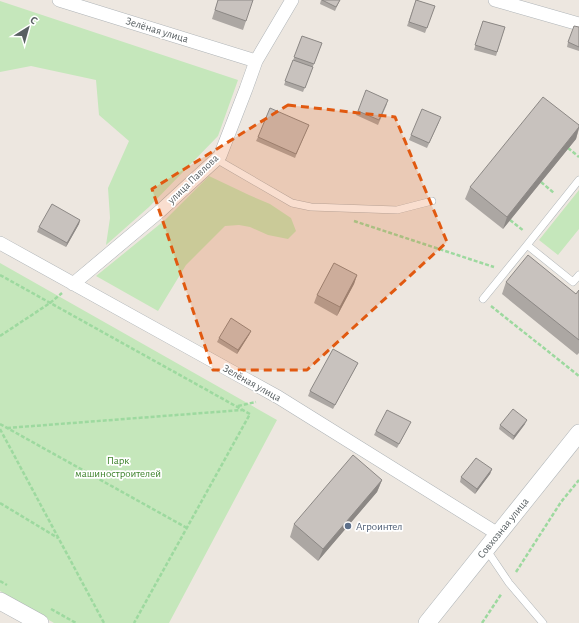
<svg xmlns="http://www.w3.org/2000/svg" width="579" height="623" viewBox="0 0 579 623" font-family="'Alegreya Sans',sans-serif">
  <rect width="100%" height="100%" fill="#ede7e0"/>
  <path fill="#c5e7bb" d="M0,1L238,80L218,136L149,207L106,245L110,218L108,188L129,141L99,115L96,80L31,66L0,72Z
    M209,176L249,195L270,204L291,218L296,231L288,239L268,235L250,227L239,225L225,226L186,265L158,311L96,276L165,220Z
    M579,190V229L558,255L539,240Z
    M0,263L277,420L169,623H54L0,591Z"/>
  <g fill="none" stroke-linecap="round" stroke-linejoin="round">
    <defs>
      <path id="service" d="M216,159L292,203L311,207L397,210L432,201
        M527,245L579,180
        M483,299L527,245L573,282L579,275
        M486,549L509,583L543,623"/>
      <path id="minor" d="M59,0L256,61
        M495,0L579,24
        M0,243L249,381L278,397L498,534
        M73,284L160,211L220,156L246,89L256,61L292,0"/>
      <path id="tertiary" d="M0,601L40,623
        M427,623L579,433"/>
    </defs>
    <use href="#service" stroke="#afb4b7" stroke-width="8"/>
    <use href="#minor" stroke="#afb4b7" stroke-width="14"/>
    <use href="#tertiary" stroke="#afb4b7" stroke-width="18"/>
    <path stroke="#9dd99f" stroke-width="2.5" stroke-dasharray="4 2" stroke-linecap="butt" d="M568,148L579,157
      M541,182L554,193
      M510,220L524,231
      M354,221L494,267
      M0,275L250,414L134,623
      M491,306L579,376
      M0,336L50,303L62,293
      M238,406L256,402
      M0,424L187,528
      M7,428L242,410
      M0,429L104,623
      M0,503L58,538
      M516,572L561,502L579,480
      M0,581L7,585
      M51,609L76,623
      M482,623L502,593"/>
    <use href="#service" stroke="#fff" stroke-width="7"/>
    <use href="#minor" stroke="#fff" stroke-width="13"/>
    <use href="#tertiary" stroke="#fff" stroke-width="17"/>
  </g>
  <path fill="#aca7a3" d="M218,0L246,21L243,30L212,19Z
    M321,0H340L335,11L320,4Z
    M416,0L435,6L425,33L407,26Z
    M483,21L505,27L496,56L474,50Z
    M579,27V51L567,47L568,42Z
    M302,36L322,43L303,92L284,85Z
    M387,104L378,125L356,115L358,111Z
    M439,122L427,148L409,140L411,135Z
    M579,125V129L576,139L503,229L465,199L470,187Z
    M307,129L295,158L256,141L258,137Z
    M80,220L79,224L66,247L37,232L39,227Z
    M357,275L354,284L337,316L314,303L317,295Z
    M506,282L576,294L579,290V353L577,355L502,294Z
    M251,331L249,335L237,354L217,342L219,338Z
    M358,363L356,367L333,409L308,396L310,391Z
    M525,424L513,440L499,429L500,425Z
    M409,426L397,448L374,435L376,431Z
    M492,469L490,474L475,494L460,482L461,477Z
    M382,480L377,492L318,561L290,537L294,524Z"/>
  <path fill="#8c8885" d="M579,127L576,139L503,229L507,217Z
    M80,220L79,224L66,247L67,243Z
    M357,275L354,284L337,316L340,307Z
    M251,331L249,335L237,354L238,350Z
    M527,420L525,424L513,440L514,436Z
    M492,469L490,474L475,494L477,489Z
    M382,480L377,492L318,561L323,549Z"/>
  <path fill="#c8c2be" stroke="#8c8885" d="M218,0H253L246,21L215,10Z
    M322,0H340L336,7Z
    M416,0L435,6L427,28L409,22Z
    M483,21L505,27L497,52L475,45Z
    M574,26L579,27V47L568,42Z
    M302,36L322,43L314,64L294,57Z
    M293,60L313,67L305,88L285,81Z
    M366,90L388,100L379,120L358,111Z
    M543,97L579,125V127L507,217L470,187Z
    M270,108L309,125L296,154L258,137Z
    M422,109L441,117L429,143L411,135Z
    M52,204L80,220L67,243L39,227Z
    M528,255L576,294L579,290V340L506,282Z
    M334,263L357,275L340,307L317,295Z
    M231,318L251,331L238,350L219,338Z
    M333,349L358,363L335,405L310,391Z
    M513,409L527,420L514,436L500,425Z
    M387,410L411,422L399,444L376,431Z
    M353,455L382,480L323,549L294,524Z
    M476,458L492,469L477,489L461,477Z"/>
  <path fill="#e15910" fill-opacity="0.2" stroke="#e15910" stroke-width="3" stroke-dasharray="8 5" stroke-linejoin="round" d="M288,105L395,117L447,242L307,370H213L152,189Z"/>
  <circle fill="#5c6f8a" stroke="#fff" stroke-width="1.5" cx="348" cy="526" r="4"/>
  <g text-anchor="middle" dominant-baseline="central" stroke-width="3.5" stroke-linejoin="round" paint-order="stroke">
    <g font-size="11" fill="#596063" stroke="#fff">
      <text transform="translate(157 30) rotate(17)">Зелёная улица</text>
      <text transform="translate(193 179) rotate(-44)">улица Павлова</text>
      <text transform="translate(252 383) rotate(29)">Зелёная улица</text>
      <text transform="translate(503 528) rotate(-51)">Совхозная улица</text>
    </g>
    <g font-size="11" fill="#40842f" stroke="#fff">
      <text x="118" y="460">Парк<tspan x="118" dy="13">машиностроителей</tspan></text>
    </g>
    <g font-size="11" fill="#4e5e75" stroke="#fff" text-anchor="start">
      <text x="356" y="526">Агроинтел</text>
    </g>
  </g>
  <g transform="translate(28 28) rotate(37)" stroke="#ffffff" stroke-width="3" paint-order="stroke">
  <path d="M0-3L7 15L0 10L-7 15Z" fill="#596063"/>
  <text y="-6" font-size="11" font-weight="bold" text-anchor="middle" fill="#596063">С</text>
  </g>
</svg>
